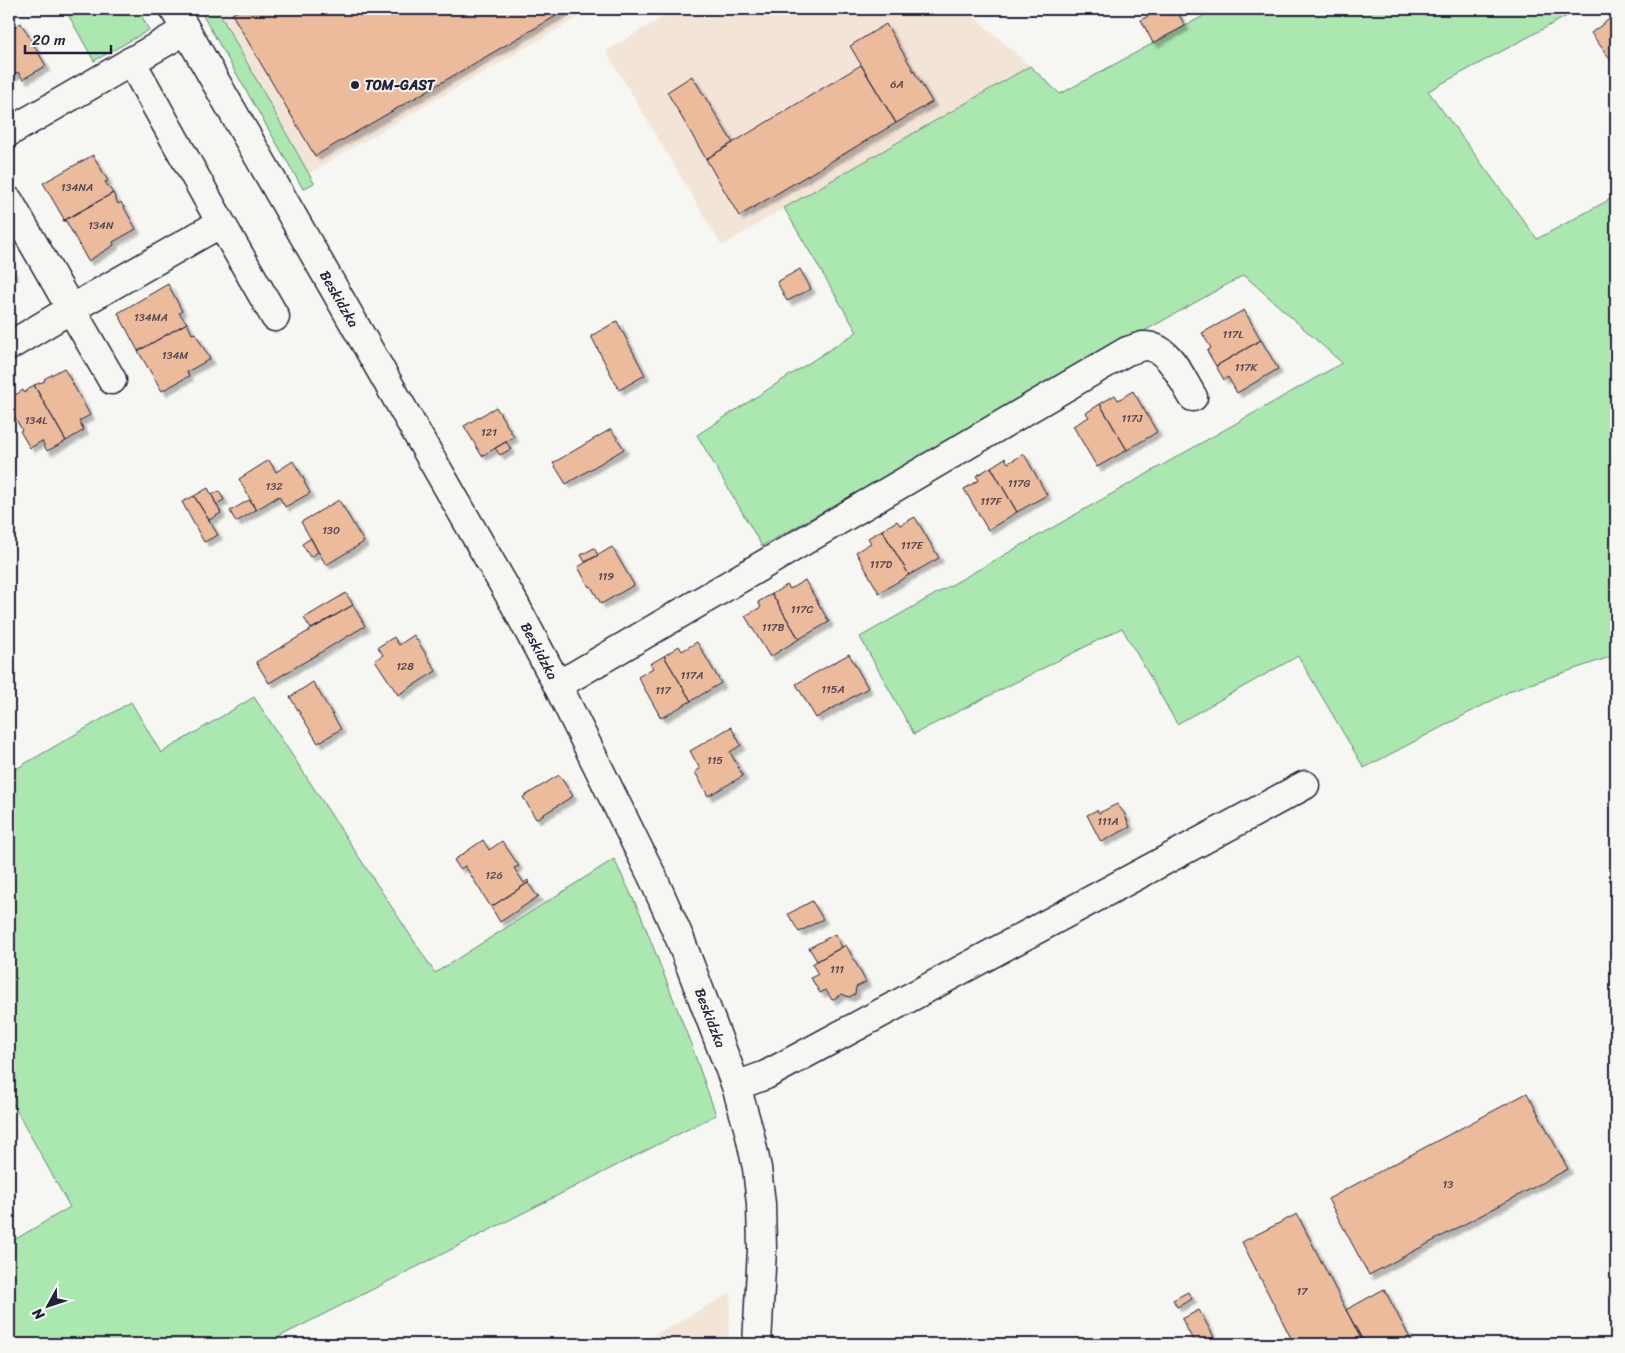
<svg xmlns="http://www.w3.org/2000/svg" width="1625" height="1353" viewBox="0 0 1625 1353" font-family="Sriracha,sans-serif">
  <defs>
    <filter id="shadow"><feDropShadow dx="4.5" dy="4.5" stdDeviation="1" flood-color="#0004"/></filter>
  </defs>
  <rect width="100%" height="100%" fill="#f6f6f2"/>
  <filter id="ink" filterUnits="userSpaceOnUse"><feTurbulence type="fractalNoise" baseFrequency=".02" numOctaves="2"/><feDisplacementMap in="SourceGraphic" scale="10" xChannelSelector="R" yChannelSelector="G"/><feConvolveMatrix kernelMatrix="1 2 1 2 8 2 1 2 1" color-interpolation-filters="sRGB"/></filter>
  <g filter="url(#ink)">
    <path fill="#f3e4d8" d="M217,9H593L309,173Z
      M677,9H965L1030,66L784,208L722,246L606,51Z
      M731,1293L728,1344H638Z"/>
    <path fill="#aae8b0" stroke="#668576" d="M65,9H138L149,30L94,61Z
      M199,9H217L314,183L303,189Z
      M1216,9H1580L1428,91L1537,239L1616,196V655L1512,690L1364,768L1298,656L1177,724L1122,628L914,734L860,637L1342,363L1244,275L762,546L697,435L857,332L784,208L1030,66L1060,94Z
      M254,697L435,973L614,859L640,913L692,1047L716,1115L265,1344H9V1243L70,1207L9,1097V773L131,702L161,753Z"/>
    <path fill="#ebbb9c" stroke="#22223b" filter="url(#shadow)" d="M242,9H568L315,156L232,14Z
      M1162,9H1176L1185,26L1153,43L1141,20Z
      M1616,14V67L1591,33Z
      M21,23L46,66L23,79L18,72L9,77V25L11,29Z
      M886,24L932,102L896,123L850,46Z
      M861,65L896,123L739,216L706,159Z
      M692,76L733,143L706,159L667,92Z
      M93,155L108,181L105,182L113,193L63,221V220L64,219L43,183Z
      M113,193L118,204L121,202L136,229L113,242L114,245L88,261L66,221H63Z
      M9,267L14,275L9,278Z
      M800,269L811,289L787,301L777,282Z
      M168,284L182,311L179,313L187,323L138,351L118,313Z
      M1244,310L1261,340L1216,366L1207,351L1211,348L1202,333Z
      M617,321L645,375L619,390L591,336Z
      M187,323L192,334L195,333L210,359L187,372L189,376L162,391L138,351Z
      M1261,340L1278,369L1237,393L1228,377L1224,380L1216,366Z
      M64,368L90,415L79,421L84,430L66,441L34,385L45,381L44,379Z
      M34,385L66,441L47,451L42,441L30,448L20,431L22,430L11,410L9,411V399L23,390L24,393Z
      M1133,391L1157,432L1127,450L1100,404L1115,395L1118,400Z
      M1100,404L1127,450L1097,467L1073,426L1089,417L1086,413Z
      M496,407L514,437L482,456L464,426Z
      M611,429L624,449L566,484L553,463Z
      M506,442L511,449L500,455L495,448Z
      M1024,454L1047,495L1017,512L991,467L1005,458L1008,463Z
      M269,460L276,472L293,461L305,481L304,482L310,493L285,507L279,496L256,510L239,479Z
      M991,467L1017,512L988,530L964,489L979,480L976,476Z
      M208,488L221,513L209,520L194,496Z
      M219,491L224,500L216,504L212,495Z
      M194,496L218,535L204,542L182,502Z
      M249,500L256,510L236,522L230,511Z
      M339,500L364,542L326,565L301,522Z
      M915,517L939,558L909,575L882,530L897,521L900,525Z
      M882,530L909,575L879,593L856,552L871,543L868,538Z
      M311,538L318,552L310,557L302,544Z
      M612,547L634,585L601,604L591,586L589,587L578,567Z
      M594,548L598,555L585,562L581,555Z
      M805,580L829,622L799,639L772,594L787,585L790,589Z
      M346,593L353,605L311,629L304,618Z
      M772,594L799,639L770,657L745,616L761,607L758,602Z
      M353,605L365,626L269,683L256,662Z
      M414,635L436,671L398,695L375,660L383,655L378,647L394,637L399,645Z
      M697,642L721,683L691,701L664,656L679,646L682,651Z
      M849,654L868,688L816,718L796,684Z
      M664,656L691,701L661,718L638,677L653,668L650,664Z
      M313,682L341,729L318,743L290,697Z
      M731,727L741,745L730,752L743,776L708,796L695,772L700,769L690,751Z
      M559,775L573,796L536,819L523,797Z
      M1117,804L1124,813L1130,827L1101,842L1087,815L1097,810L1099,813Z
      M483,840L489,850L502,841L519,866L514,868L524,883L528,880L529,882L491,907L465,866L460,869L454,860Z
      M528,883L537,896H539L500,922L491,907Z
      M812,901L823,919L799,932L788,914Z
      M835,934L842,947L817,961L809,948Z
      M846,945L866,982L856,987L855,994L849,997L842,994L832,1000L826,990L820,993L811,978L818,974L812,964Z
      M1527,1093L1568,1169L1369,1275L1328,1199Z
      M1297,1214L1361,1339L1351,1344H1294L1242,1242Z
      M1384,1289L1413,1344H1365L1346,1310Z
      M1188,1292L1192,1299L1177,1307L1173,1300Z
      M1199,1310L1214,1337L1199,1344H1195L1182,1319Z"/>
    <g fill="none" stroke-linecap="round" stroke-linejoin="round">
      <defs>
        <path id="minor" d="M174,9L514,603L557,684L653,878L680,939L736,1086L749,1131L757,1168L761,1204L762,1249L757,1344
          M9,132L186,30
          M9,201L71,309L9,346
          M221,223L275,317
          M112,380L71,309L221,223L131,61
          M557,684L572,677L1127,351C1132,350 1138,347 1143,346C1169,345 1181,378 1193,397
          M736,1086L766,1075L1305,785"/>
      </defs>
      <use href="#minor" stroke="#22223b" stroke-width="31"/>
      <use href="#minor" stroke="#f6f6f2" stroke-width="28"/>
    </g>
  </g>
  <circle fill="#22223b" stroke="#f6f6f2" stroke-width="2" cx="355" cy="85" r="5"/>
  <g text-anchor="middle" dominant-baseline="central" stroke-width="4" stroke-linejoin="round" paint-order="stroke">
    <g font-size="11" fill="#544853">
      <text x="897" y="84">6A</text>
      <text x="77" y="187">134NA</text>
      <text x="101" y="225">134N</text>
      <text x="151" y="317">134MA</text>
      <text x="1233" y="334">117L</text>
      <text x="175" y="355">134M</text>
      <text x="1246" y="367">117K</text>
      <text x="1132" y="418">117J</text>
      <text x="36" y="420">134L</text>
      <text x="489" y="432">121</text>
      <text x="1019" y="483">117G</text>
      <text x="274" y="486">132</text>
      <text x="991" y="501">117F</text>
      <text x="331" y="530">130</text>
      <text x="912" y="545">117E</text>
      <text x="881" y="564">117D</text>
      <text x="606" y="576">119</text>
      <text x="802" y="609">117C</text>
      <text x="773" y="627">117B</text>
      <text x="405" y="666">128</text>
      <text x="692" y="675">117A</text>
      <text x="833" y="689">115A</text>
      <text x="663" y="690">117</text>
      <text x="715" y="760">115</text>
      <text x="1108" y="821">111A</text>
      <text x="494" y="875">126</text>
      <text x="837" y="969">111</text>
      <text x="1448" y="1184">13</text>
      <text x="1302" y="1291">17</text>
    </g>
    <g font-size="14" font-weight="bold" fill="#22223b" stroke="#f6f6f2" text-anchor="start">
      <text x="365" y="85">TOM-GAST</text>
    </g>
    <g font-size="14" fill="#22223b" stroke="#f6f6f2">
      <text transform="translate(339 299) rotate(60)">Beskidzka</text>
      <text transform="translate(539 651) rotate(62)">Beskidzka</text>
      <text transform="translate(710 1018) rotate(69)">Beskidzka</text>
    </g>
  </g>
  <rect width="1625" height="1353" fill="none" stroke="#f6f6f2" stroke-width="30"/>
  <rect x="15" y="15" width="1595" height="1323" fill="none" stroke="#22223b" stroke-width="2" filter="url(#ink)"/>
  <g transform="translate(48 1306) rotate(230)" stroke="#f6f6f2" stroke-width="4" paint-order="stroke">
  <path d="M0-4L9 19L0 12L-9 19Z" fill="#22223b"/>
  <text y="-8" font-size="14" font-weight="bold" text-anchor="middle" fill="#22223b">N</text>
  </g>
  <path d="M25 45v8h86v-8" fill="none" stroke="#22223b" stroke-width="2.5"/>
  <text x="32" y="45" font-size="15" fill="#22223b" stroke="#f6f6f2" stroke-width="4" paint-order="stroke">20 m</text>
</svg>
